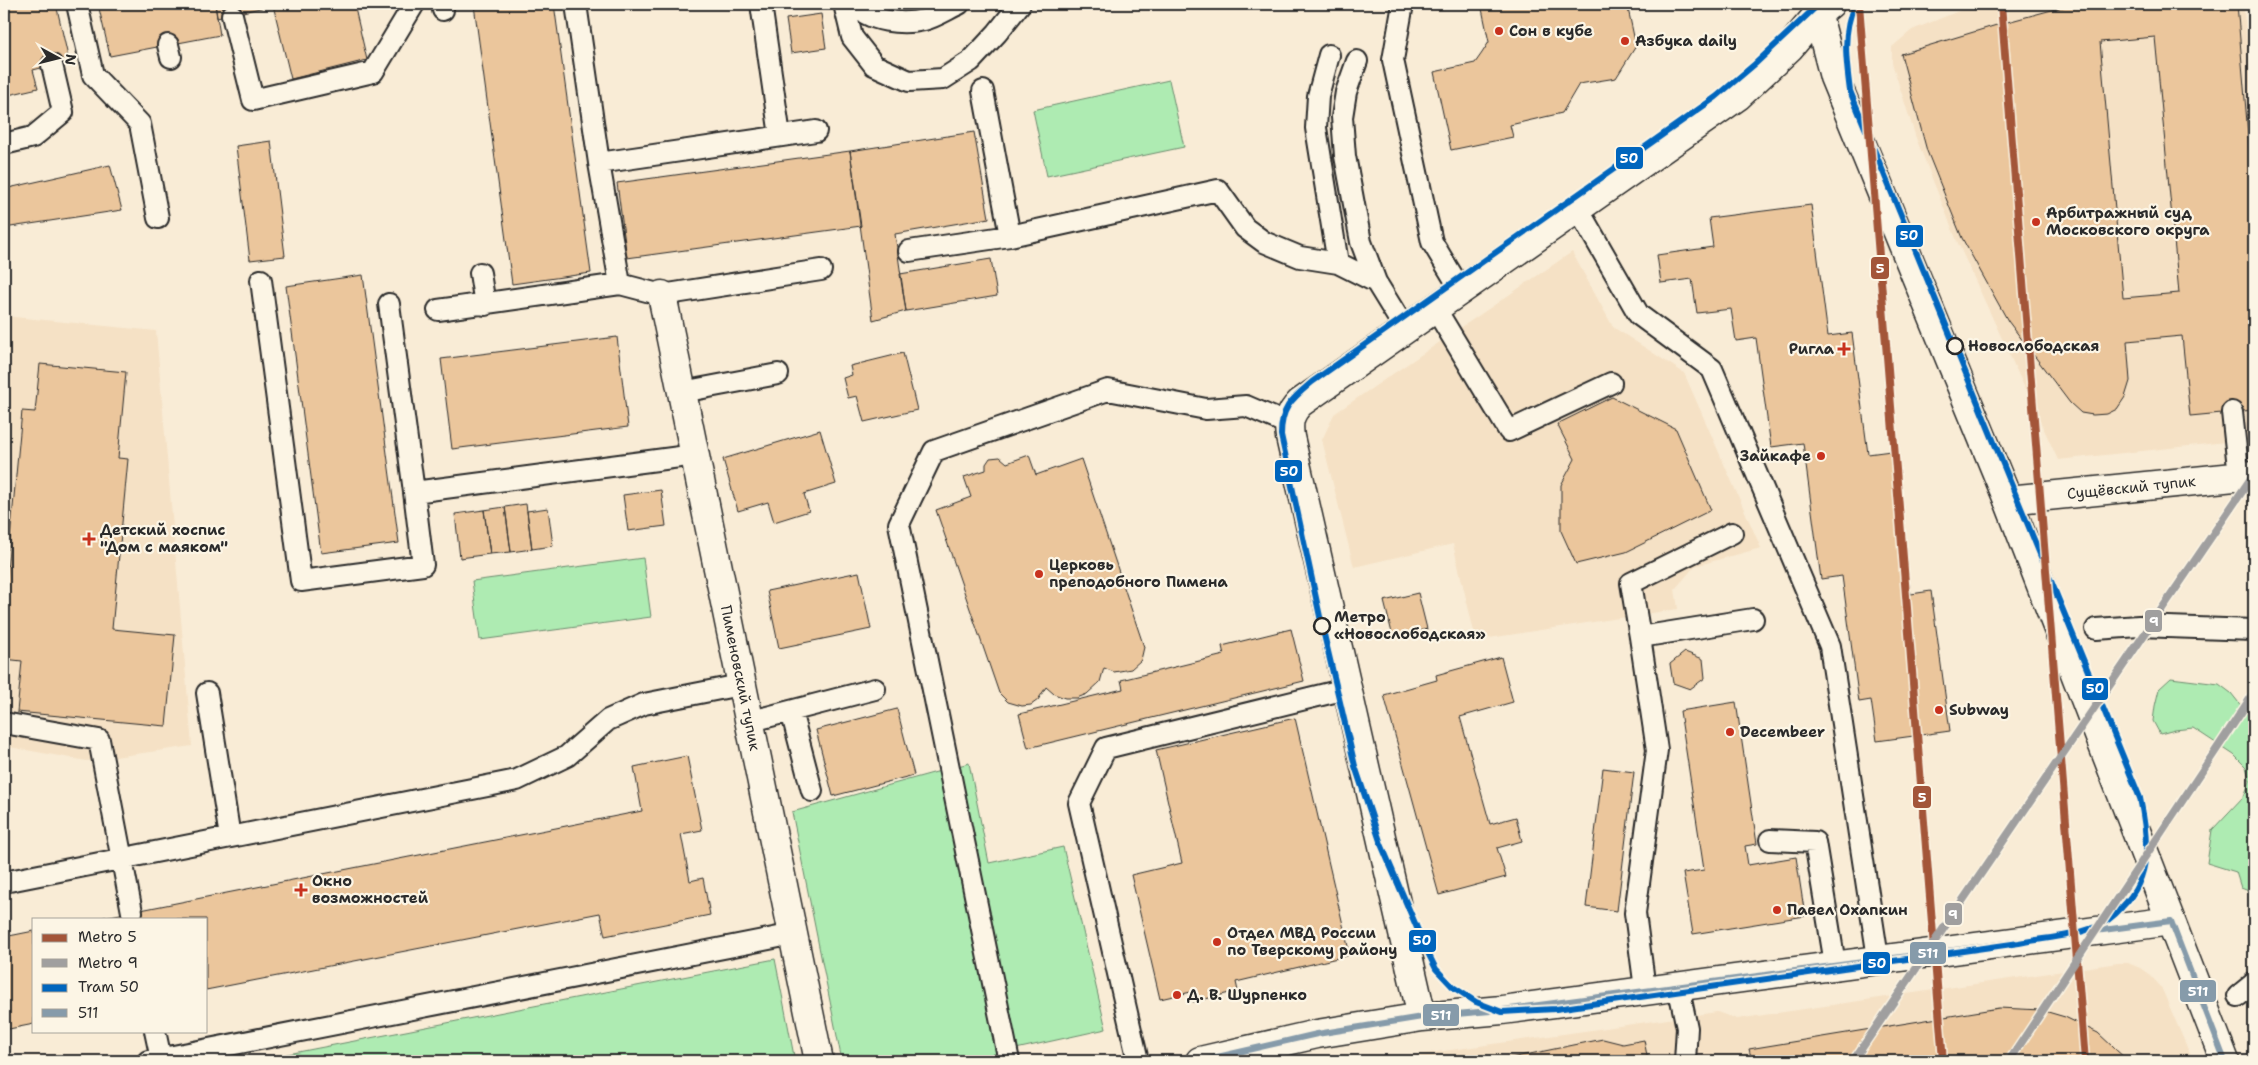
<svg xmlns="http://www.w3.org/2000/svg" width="2258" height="1065" viewBox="0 0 2258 1065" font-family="'Shantell Sans',sans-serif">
  <rect width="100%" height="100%" fill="#f9ecd6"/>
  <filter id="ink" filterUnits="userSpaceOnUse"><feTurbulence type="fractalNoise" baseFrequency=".02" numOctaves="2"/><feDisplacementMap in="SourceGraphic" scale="10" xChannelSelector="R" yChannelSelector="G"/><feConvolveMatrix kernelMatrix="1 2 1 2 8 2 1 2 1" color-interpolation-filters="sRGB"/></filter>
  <g filter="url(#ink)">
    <path fill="#f5e1c5" d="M1976,4H2243L2254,109V439L2058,460L1957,241L1916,138L1892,63V47L1912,30Z
      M1572,252L1613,327L1684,373L1761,548L1695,566L1675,589L1678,609L1476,640L1453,544L1354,567L1322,440L1334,414Z
      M4,316L156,331L192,746L87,761L4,746Z
      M2118,963H2128L2140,968L2150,975L2161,987L2193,1061H1374L1717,1012L1737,1019Z"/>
    <path fill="#aeebb2" stroke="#6c8b6e" d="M1169,80L1184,147L1047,176L1033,110Z
      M643,558L651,617L480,640L472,581Z
      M2171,678L2219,684L2231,693L2254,722V893L2241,888L2236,872L2207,863L2212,830L2244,796L2250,781L2246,767L2234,755L2193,728L2175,730L2160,734L2153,721L2155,706L2159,689Z
      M969,763L989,863L1063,847L1106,1029L962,1061H842L792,812Z
      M775,959L795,1061H252Z"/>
    <path fill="#ebc69c" stroke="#2b2b2b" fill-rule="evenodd" d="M4,4H56L69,61L33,70L38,88L4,96Z
      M98,4H215L220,35L110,56Z
      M215,4H354L367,60L291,79L273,5L217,18Z
      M483,4H554L591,273L512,284L474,5Z
      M1481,4H1627L1636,46L1616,78L1579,84L1562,113L1510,125L1513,137L1451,150L1434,72L1475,63L1482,53L1489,42Z
      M2074,4H2237L2254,206V410L2190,416L2182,336L2127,341L2130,381L2125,397L2117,409L2107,414L2093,415L2081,413L2070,403L2008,321L1962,238L1927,151L1901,54L2000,24ZM2155,37L2179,293L2123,298L2100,42Z
      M821,14L826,48L791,53L786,19Z
      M974,132L989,218L895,234L906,311L873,320L850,151Z
      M271,141L285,256L250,260L236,146Z
      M850,151L861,226L627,258L617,183Z
      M110,165L122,210L4,228V189Z
      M1811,205L1828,336L1852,333L1868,454L1891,451L1911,594L1931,591L1950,731L1877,741L1871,700L1859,702L1842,576L1821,579L1803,443L1771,447L1756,338L1736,341L1731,309L1697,313L1692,279L1661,283L1657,255L1713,247L1709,218Z
      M991,259L997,296L906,311L900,274Z
      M363,275L399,543L321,553L286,286Z
      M617,337L628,427L452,449L441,359Z
      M903,353L917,410L864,422L857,396L848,398L843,378L852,375L850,366Z
      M40,364L126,372L118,458L128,459L112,629L175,635L166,726L17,712L22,661L4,659V604L22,411L35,412Z
      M1612,397L1676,429L1711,510L1626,552L1576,564L1561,531V485L1575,459L1557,424Z
      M820,430L836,484L804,494L809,511L774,522L768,502L738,511L723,459Z
      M1029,455L1036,475L1081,459L1144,647L1141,660L1131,669L1114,672L1104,668L1100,682L1087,694L1077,698H1065L1054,694L1046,687L1038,700L1031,705L1022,706L1008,702L999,693L936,510L971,497L964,477L986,470V464L990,458L1000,457L1007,463Z
      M661,490L666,526L628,531L623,495Z
      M526,504L532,549L511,552L505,507Z
      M505,507L511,552L490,554L484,510Z
      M548,508L553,546L532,549L527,511Z
      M484,510L490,554L460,558L455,514Z
      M859,572L871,629L779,648L767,591Z
      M1418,593L1427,629L1393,637L1384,601Z
      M1291,629L1304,681L1028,748L1019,714L1123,689L1121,680L1224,655L1222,646Z
      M1685,652L1703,659L1705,678L1690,689L1673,683L1670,664Z
      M1501,657L1513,702L1460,717L1490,824L1516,817L1522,841L1497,848L1506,877L1439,895L1384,695L1437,680L1436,675Z
      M1736,702L1757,844L1745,846L1748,865L1796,857L1805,916L1693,934L1683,873L1704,870L1680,711Z
      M897,709L914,775L833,796L816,730Z
      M1295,718L1350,955L1236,982L1238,991L1217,996L1193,1002L1191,992L1160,999L1131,875L1182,863L1156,750Z
      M687,756L702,830L681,834L690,881L703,878L710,915L605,936L600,913L206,990V919H95L642,811L634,767Z
      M1603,768L1634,772L1617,911L1586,907Z
      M34,931V1024L4,1030V937Z
      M1999,1008L2041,1010L2065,1017L2098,1033L2128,1061H1752L1749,1049Z
      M1603,1039L1623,1044L1644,1040L1648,1061H1496Z"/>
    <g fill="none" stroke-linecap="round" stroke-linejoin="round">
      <defs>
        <path id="lane" d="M77,4L93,75L140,124L158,218
          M442,4L443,10
          M576,4L599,163L620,284L662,295L821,270
          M761,4L780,136
          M844,4L852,37L874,65L909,81L943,79L971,61L997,33L1020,4
          M854,4C869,22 902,25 924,20C936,17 948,9 959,4
          M1403,4L1393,60L1432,242L1461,290
          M232,15L253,100L373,72L414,4
          M168,45L171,57
          M1329,55L1318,96L1316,128L1338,263
          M1357,61L1346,92L1342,117L1345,156L1361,242L1376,282L1405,329
          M983,91L1010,236L1218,190L1245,228L1264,242L1300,257L1338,263L1376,282
          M4,144L33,137L63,112L52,65
          M599,163L816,131
          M1578,209L1639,315L1712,369L1830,646L1878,958
          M909,251L1010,236
          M480,273L485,305
          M261,280L301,581L423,565L414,492
          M389,304L414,492L695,455
          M1435,308L1509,431L1611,383
          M438,310L620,284
          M682,392L778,374
          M2232,412L2239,477
          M2096,629L2139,626L2254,630
          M1640,637L1631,583L1732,533
          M207,693L230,837
          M791,711L812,791
          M748,722L875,689
          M4,723L99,740L132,912
          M1770,840L1815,842L1835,964
          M4,882L517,780L567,756L608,720L644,704L740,685
          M1678,985L1687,1028L1685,1061
          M1645,989L1635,913L1657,750L1640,637L1753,619
          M2238,996L2254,983
          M155,1031L161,1059
          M148,1061L794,934
          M1009,1061L899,524L934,451L1108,390L1206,409L1246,406L1288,424
          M1138,1061L1079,803L1106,748L1346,689"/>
        <g id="street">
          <path id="s1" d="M662,295L819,1061"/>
          <path id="s2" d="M2008,500L2254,475"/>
        </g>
        <path id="secondary" d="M1815,4L1834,77L2008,500L2225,1061
          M1422,1017L1290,437C1288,423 1289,414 1300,403L1738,96L1790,47L1819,13L1830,4
          M1200,1061L1317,1034L1422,1017L1502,1010L2171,921"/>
      </defs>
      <use href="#lane" stroke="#2b2b2b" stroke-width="24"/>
      <use href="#street" stroke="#2b2b2b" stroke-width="31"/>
      <use href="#secondary" stroke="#2b2b2b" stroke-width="31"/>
      <use href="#lane" stroke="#fcf5e5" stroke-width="20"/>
      <use href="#street" stroke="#fcf5e5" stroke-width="28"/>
      <use href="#secondary" stroke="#fcf5e5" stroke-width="28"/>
      <defs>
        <path id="bus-1" d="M2171,921L2225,1061
          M1200,1061L1317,1034L1422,1017L1502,1010L2171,921"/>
      </defs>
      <use href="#bus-1" stroke="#fcf5e5" stroke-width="10"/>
      <use href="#bus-1" stroke="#869baa" stroke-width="6"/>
      <defs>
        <path id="tram-1" d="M1819,4L1755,64L1716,97L1312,382C1292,399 1281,407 1281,435L1322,626L1355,766L1381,844L1426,949L1436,969L1453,987L1476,1002L1502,1012L1556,1009L2019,943C2044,938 2071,937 2095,927C2105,923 2115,915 2122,907C2153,876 2148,837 2140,798L1850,91C1846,61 1842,32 1855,4"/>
      </defs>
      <use href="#tram-1" stroke="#fcf5e5" stroke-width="10"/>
      <use href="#tram-1" stroke="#0065bd" stroke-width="6"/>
      <defs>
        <path id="metro-1" d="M1859,4L1943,1061
          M2001,4L2085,1061"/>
        <path id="metro-2" d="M1853,1061L2254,474
          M2009,1061L2254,693"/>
      </defs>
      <use href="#metro-1" stroke="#fcf5e5" stroke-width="11"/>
      <use href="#metro-2" stroke="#fcf5e5" stroke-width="11"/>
      <use href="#metro-1" stroke="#a35539" stroke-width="8"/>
      <use href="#metro-2" stroke="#a09f9f" stroke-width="8"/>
    </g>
  </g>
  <g fill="#c8321e" stroke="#fcf5e5" stroke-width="2">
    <circle cx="1499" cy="31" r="5"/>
    <circle cx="1625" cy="41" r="5"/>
    <circle cx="2036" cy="222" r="5"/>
    <path d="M1841.5 341.5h5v5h5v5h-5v5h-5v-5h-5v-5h5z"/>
    <circle cx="1821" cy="456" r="5"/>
    <path d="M86.5 531.5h5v5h5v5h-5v5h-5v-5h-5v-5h5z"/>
    <circle cx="1039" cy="574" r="5"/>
    <circle cx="1939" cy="710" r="5"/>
    <circle cx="1730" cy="732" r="5"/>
    <path d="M298.5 882.5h5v5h5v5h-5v5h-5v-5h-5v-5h5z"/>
    <circle cx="1777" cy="910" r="5"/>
    <circle cx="1217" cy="942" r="5"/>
    <circle cx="1177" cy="995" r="5"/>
  </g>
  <g fill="#fcf5e5" stroke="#2b2b2b" stroke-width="2.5">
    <circle cx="1955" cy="346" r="8"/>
    <circle cx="1322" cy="626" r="8"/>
  </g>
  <g text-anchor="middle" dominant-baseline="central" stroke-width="4.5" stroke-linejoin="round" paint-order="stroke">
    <g font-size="15" font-weight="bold" fill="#2b2b2b" stroke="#fcf5e5" text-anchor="start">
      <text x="1509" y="31">Сон в кубе</text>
      <text x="1635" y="41">Азбука daily</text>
      <text x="2046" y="213">Арбитражный суд<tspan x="2046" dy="17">Московского округа</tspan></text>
      <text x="1834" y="349" text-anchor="end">Ригла</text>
      <text x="1811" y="456" text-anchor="end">Зайкафе</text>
      <text x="100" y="530">Детский хоспис<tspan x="100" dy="17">"Дом с маяком"</tspan></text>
      <text x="1049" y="565">Церковь<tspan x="1049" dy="17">преподобного Пимена</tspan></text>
      <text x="1949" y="710">Subway</text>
      <text x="1740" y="732">Decembeer</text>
      <text x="312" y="881">Окно<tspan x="312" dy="17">возможностей</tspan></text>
      <text x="1787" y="910">Павел Охапкин</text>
      <text x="1227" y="933">Отдел МВД России<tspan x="1227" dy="17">по Тверскому району</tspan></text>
      <text x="1187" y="995">Д. В. Шурпенко</text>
    </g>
    <g font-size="15" font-weight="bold" fill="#2b2b2b" stroke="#fcf5e5" text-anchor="start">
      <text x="1968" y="346">Новослободская</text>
      <text x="1334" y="617">Метро<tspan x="1334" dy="17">«Новослободская»</tspan></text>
    </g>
    <g font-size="15" fill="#2b2b2b" stroke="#fcf5e5">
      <text stroke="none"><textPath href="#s2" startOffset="124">Сущёвский тупик</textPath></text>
      <text stroke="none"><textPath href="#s1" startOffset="391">Пименовский тупик</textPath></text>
    </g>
  </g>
  <g stroke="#fcf5e5" stroke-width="2">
    <rect x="1615" y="146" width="29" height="24" rx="5" fill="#0065bd"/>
    <rect x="1895" y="224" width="29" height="24" rx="5" fill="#0065bd"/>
    <rect x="1870" y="256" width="20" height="24" rx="5" fill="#a35539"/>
    <rect x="1274" y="459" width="29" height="24" rx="5" fill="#0065bd"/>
    <rect x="2144" y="609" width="19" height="24" rx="5" fill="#a09f9f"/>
    <rect x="2081" y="677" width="28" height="24" rx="5" fill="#0065bd"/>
    <rect x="1912" y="785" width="20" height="24" rx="5" fill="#a35539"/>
    <rect x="1944" y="902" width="19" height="24" rx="5" fill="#a09f9f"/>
    <rect x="1408" y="929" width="29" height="24" rx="5" fill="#0065bd"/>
    <rect x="1909" y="941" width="38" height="24" rx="5" fill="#869baa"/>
    <rect x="1862" y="951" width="29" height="24" rx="5" fill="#0065bd"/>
    <rect x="2179" y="979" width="38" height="24" rx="5" fill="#869baa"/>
    <rect x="1422" y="1003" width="38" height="24" rx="5" fill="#869baa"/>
  </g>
  <g font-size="14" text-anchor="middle" font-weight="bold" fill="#fff">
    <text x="1629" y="163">50</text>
    <text x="1909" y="240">50</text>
    <text x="1880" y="273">5</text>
    <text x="1289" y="476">50</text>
    <text x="2154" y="626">9</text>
    <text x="2095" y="693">50</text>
    <text x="1922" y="802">5</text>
    <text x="1953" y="919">9</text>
    <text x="1422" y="945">50</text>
    <text x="1928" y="958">511</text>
    <text x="1877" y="968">50</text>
    <text x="2198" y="996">511</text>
    <text x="1441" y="1020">511</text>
  </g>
  <rect width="2258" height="1065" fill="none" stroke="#fcf5e5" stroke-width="20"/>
  <rect x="10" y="10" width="2238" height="1045" fill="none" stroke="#2b2b2b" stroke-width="2" filter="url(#ink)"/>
  <rect x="32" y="918" width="175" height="115" fill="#fcf5e5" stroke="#a8a49b"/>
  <rect x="42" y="934" width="25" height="8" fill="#a35539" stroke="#a8a49b"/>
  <text x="78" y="942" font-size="15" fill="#2b2b2b">Metro 5</text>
  <rect x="42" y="959" width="25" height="8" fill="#a09f9f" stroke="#a8a49b"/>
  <text x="78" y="968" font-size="15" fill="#2b2b2b">Metro 9</text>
  <rect x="42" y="984" width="25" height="8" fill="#0065bd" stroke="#a8a49b"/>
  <text x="78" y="992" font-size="15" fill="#2b2b2b">Tram 50</text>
  <rect x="42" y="1009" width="25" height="8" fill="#869baa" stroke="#a8a49b"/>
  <text x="78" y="1018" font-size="15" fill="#2b2b2b">511</text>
  <g transform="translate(58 58) rotate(97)" stroke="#fcf5e5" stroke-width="4" paint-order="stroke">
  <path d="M0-4L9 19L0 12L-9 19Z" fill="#2b2b2b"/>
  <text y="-8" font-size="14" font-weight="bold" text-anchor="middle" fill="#2b2b2b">N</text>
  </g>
</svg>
